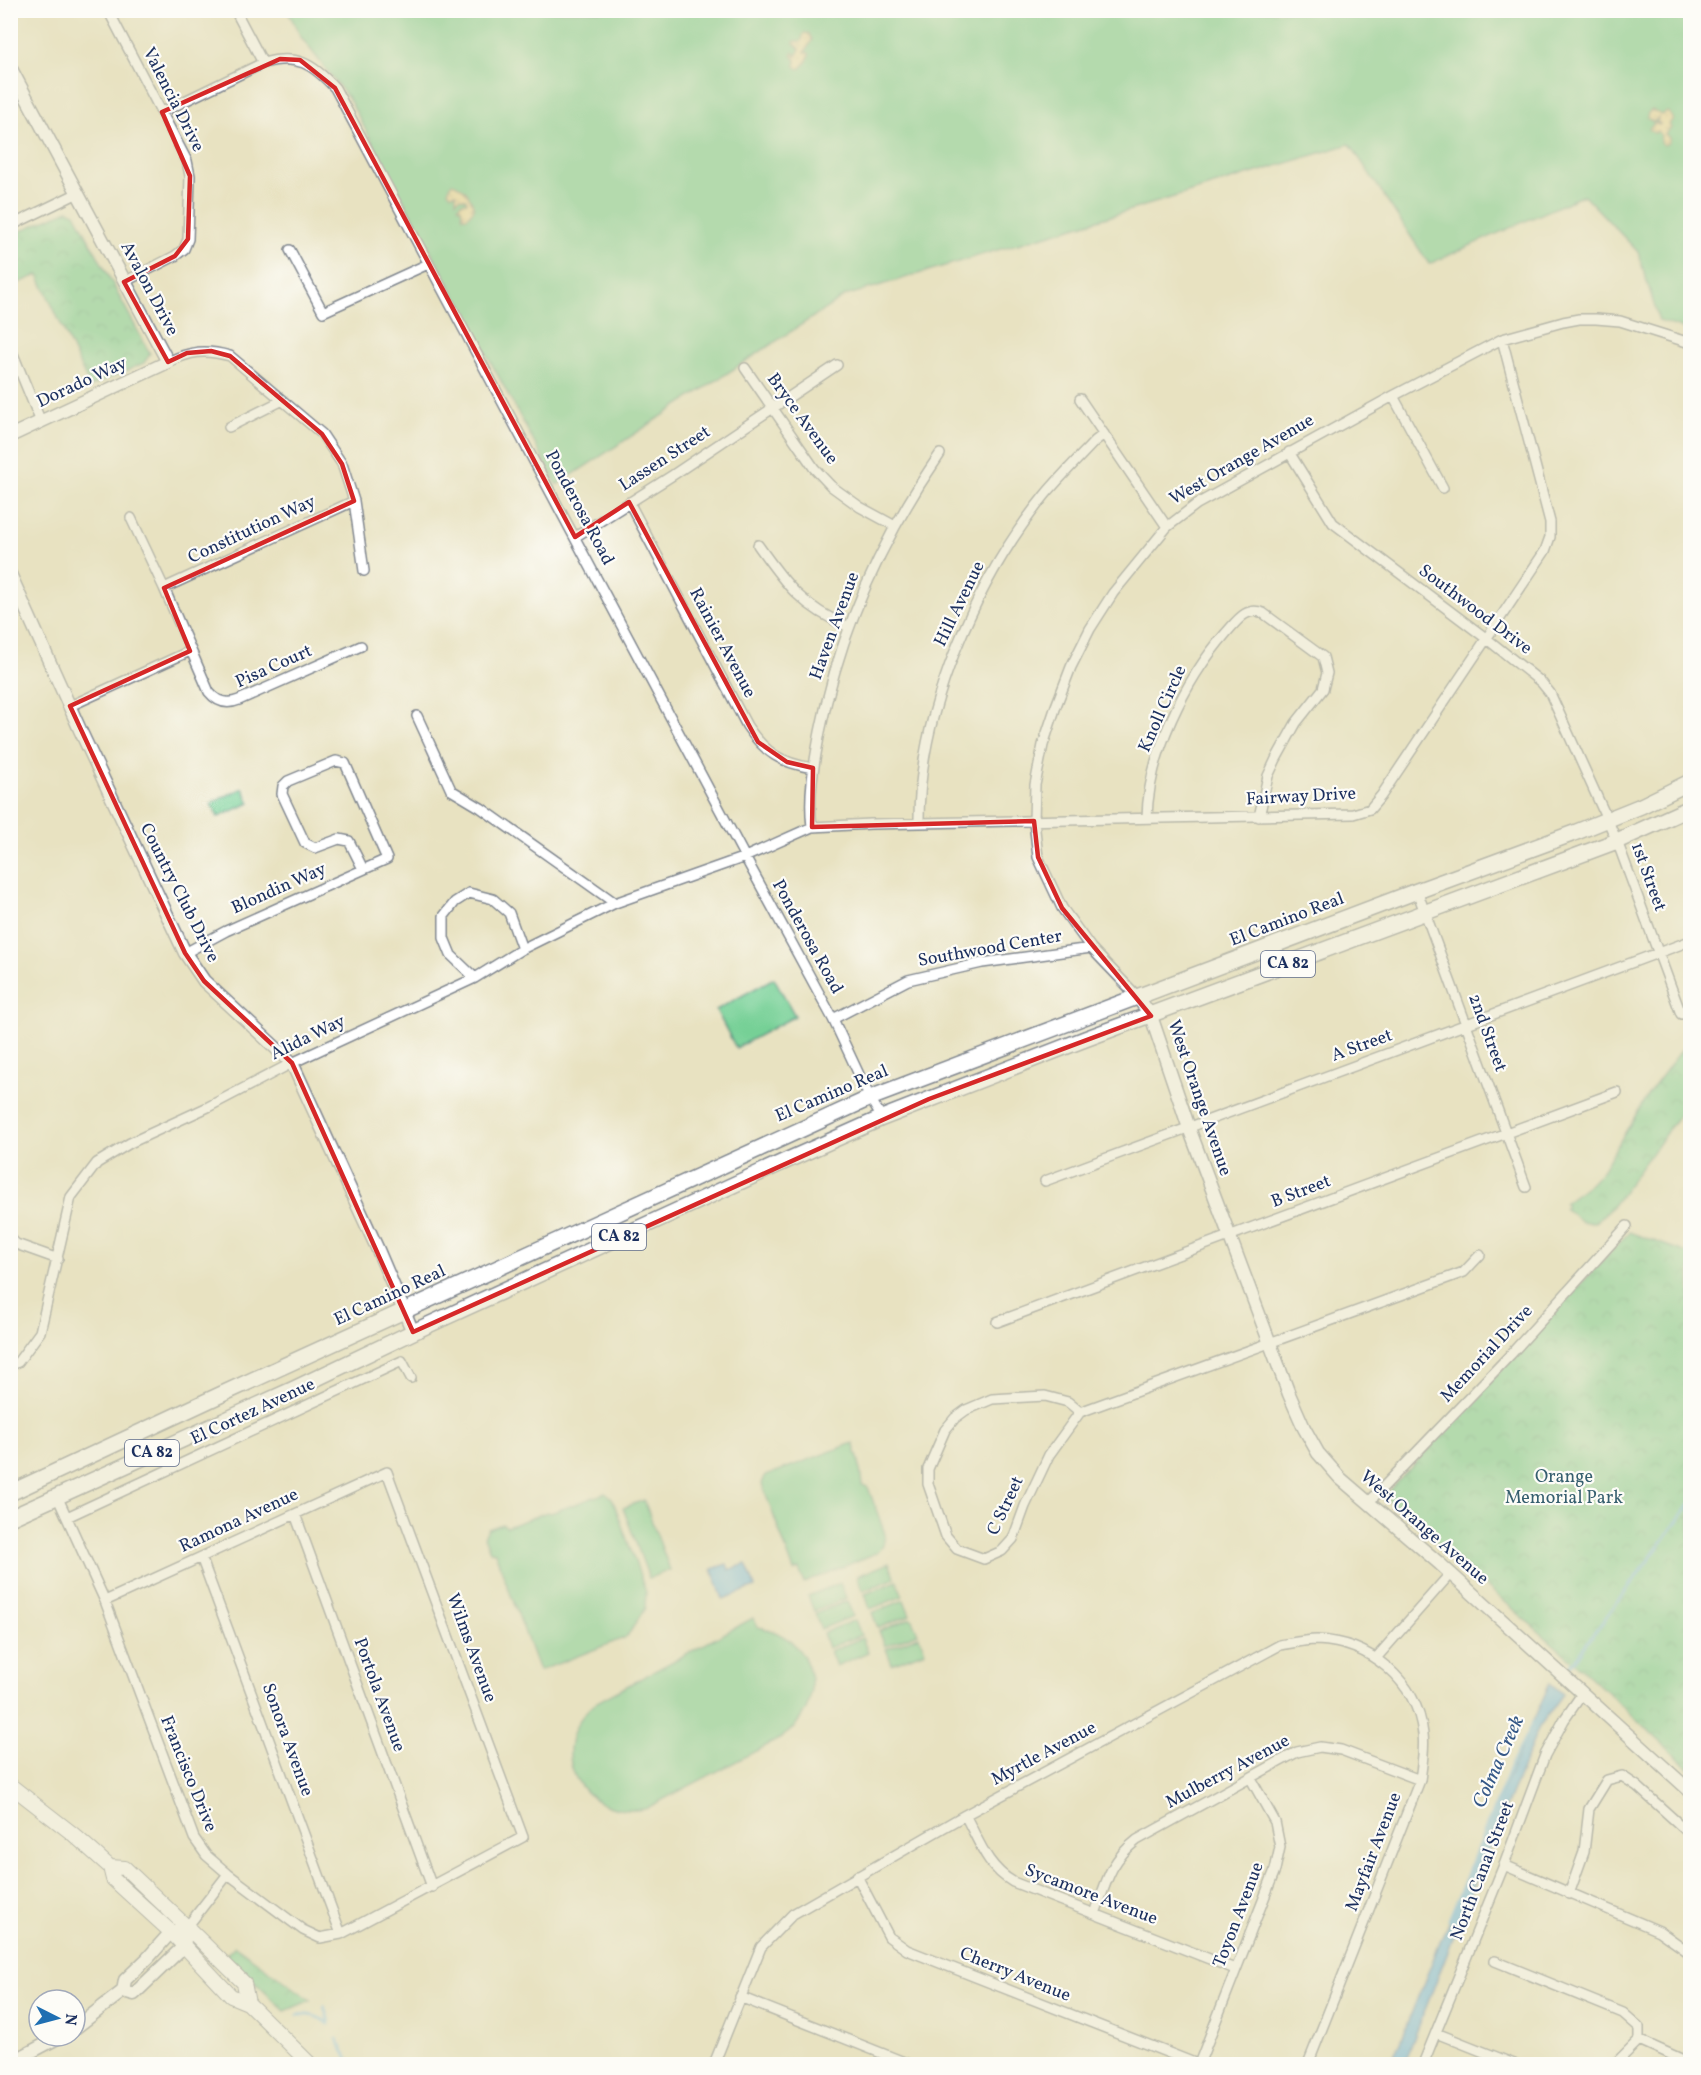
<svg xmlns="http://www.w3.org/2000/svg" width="1701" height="2075" viewBox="0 0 1701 2075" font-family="Vollkorn,serif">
  <defs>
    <pattern id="sand-dots" width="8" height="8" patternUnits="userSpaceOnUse" patternTransform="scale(1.5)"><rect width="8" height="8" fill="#eeda9e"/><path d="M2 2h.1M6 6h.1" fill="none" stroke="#ccbb8a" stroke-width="1.8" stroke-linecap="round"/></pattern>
    <pattern id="park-crowns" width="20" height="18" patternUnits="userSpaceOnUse" patternTransform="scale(1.5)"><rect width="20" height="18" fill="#76d096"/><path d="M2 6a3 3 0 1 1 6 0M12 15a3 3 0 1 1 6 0" fill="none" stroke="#60a97e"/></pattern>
  </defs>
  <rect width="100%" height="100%" fill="#fdfcf7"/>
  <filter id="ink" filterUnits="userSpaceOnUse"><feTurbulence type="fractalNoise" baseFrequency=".0167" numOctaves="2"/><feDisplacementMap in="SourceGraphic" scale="12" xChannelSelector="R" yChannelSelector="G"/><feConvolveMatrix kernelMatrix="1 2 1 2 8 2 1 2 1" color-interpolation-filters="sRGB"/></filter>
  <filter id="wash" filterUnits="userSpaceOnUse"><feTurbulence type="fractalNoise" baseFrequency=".008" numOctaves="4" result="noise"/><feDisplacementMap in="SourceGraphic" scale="24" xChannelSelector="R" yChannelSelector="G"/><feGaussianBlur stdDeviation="1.35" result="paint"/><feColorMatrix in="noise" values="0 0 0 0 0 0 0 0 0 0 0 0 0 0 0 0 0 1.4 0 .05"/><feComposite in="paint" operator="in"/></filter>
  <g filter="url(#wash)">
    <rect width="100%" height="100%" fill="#e8e2c1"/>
    <path fill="#76d096" stroke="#48807a" stroke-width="1.5" d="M288,11H1690V331L1659,321L1638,252L1584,195L1429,264L1350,144L845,296L557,485L349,99L301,37Z
      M243,788L250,803L218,817L211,803Z
      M774,978L795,1016L736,1048L716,1010Z
      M853,1443L859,1461L862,1485L868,1487L885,1534C884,1543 883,1548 876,1553L804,1583L799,1569L794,1571L762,1484L765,1476Z
      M605,1493L612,1498L646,1592L645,1608L627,1637L539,1671L495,1552L490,1551L484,1537L488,1529L502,1524L507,1527L547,1512L551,1513Z
      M644,1500L670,1570L649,1578L623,1508Z
      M889,1563L895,1578L863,1591L857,1576Z
      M897,1581L903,1596L870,1609L865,1594Z
      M840,1583L846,1598L814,1611L808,1596Z
      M904,1600L910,1615L878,1628L872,1613Z
      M847,1601L853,1616L821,1629L815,1614Z
      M753,1618L758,1627C817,1637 830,1705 781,1738L645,1809C578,1820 543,1747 595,1703Z
      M911,1618L918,1633L885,1646L879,1631Z
      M855,1620L861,1635L828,1648L823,1633Z
      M919,1636L925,1651L892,1664L886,1649Z
      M862,1638L868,1652L836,1666L830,1651Z"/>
    <path fill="url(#sand-dots)" stroke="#84847e" stroke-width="1.5" d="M804,33L809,34L812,40L805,52L809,53C810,57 804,67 799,69L795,66L796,60L792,55L793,52L796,56L800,49L794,43L795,41L801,42Z
      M1652,110L1661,115L1668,112L1673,119L1669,124L1671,128L1665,134L1669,138V142L1664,145L1660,142L1661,135L1658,131L1654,133L1649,129L1655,123L1659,125L1660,124L1657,122L1658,118L1653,122L1647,118L1648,113Z
      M452,183C465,187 471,196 474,209L467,217H463L461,208L458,207L461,203L467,202L466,199L460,198L456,201V193L451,194L448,191Z"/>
    <path fill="url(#park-crowns)" stroke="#48807a" stroke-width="1.5" d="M68,210L75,213L150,354L144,363L90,387L38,275L19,283L11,265V235Z
      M1690,1039V1100L1612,1207L1595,1222H1582L1564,1208L1566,1205L1564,1203L1591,1183L1602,1171L1649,1093Z
      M1629,1232L1690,1254V1769L1582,1669L1389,1501L1390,1490Z
      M235,1946L311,2000L285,2011L226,1955Z"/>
    <path fill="#70b9e8" stroke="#4674a3" stroke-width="1.5" d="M727,1564L729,1570L746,1564L755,1587L723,1599L712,1569Z
      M1550,1683L1563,1694L1539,1727L1467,1902L1404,2064H1391L1495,1806Z"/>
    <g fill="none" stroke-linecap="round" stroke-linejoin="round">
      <path stroke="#70b9e8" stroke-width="3" d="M1564,1674L1690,1504
        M1449,1920L1511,1765L1533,1722
        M324,2006L329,2022
        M298,2015C310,2014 319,2016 329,2024
        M337,2039L351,2064"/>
    </g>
  </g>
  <g filter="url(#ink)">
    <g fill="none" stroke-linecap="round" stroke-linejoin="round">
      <defs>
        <path id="minor" d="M108,10L187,161L190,176L188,239L184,249L175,256L124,282
          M235,10L263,63
          M162,112L263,63C297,54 312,63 335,88L745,857L833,1019L870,1098L882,1118
          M10,226L78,193
          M290,250L323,312L428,264
          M10,355L13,354L41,422
          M168,362C191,351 205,349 230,356L322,434L342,464L354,501L364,571
          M745,368L814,468L831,486L860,507L895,526
          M1393,396L1443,488
          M1080,399L1167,527
          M229,427L281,401
          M1289,452L1333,523L1487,639L1541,682L1550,693L1617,841L1681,1014
          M629,502L747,726C765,753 781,763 813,768
          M131,518L164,588L209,692C217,702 227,705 239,700L361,646
          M575,537L673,475L837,365
          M758,545C786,585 802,607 849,627
          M164,588L354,501
          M70,706L190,651
          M417,716L451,790L481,808L615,903
          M1147,818C1148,755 1185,680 1226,633C1237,621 1246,606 1263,613L1323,657L1327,673L1323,689L1296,723L1276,759L1268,776L1259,817
          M919,823C918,712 976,580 1045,495C1061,476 1078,459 1095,441L1104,434
          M812,827C808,794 814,764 820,732C840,631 882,538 940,454
          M1417,891L1526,1187
          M185,953L226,931L387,859L345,763L336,761L288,781L283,786L282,794L305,843L315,848L339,839L349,841L363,869
          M475,978L451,955L444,938V916L455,902L469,893L493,899L509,913L522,949
          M1137,996L1091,948L1062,908L1038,857L1034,821L1035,785L1043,745L1056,706L1071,667L1090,629L1113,593L1167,527L1197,504L1393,396L1502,339L1563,322L1579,319H1596L1620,321L1690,343
          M833,1019L908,980L982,963L1091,948
          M1045,1181L1690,941
          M10,1238L16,1244L58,1259
          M997,1322L1617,1092
          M10,1366L18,1362L40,1332L71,1197L97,1163L130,1143L208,1107L292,1063L475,978L522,949L615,903L745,857L812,827L871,824L1353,814L1370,809L1381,796L1545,551L1550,537V522L1502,339
          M1045,1396L1068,1402L1080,1412L1049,1455L1025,1506L1013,1539L1002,1551L984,1559L957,1549L946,1536L928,1484V1469L945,1430L955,1418L966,1410L992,1399Z
          M1080,1412L1464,1272L1480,1255
          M57,1496L105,1601L194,1838L206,1855L228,1874L303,1930L320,1938L341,1934L523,1837L387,1472L105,1601
          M1368,1503L1511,1354L1627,1226
          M295,1514L432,1887
          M67,1517L402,1361L411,1378
          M201,1557L341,1934
          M1377,1657L1450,1574
          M965,1815C979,1841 987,1867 1013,1882L1235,1969
          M1504,1865L1659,1931L1690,1953
          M857,1876L889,1937L907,1950L1197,2064
          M1569,1894L1584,1852L1589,1809L1607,1780L1622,1776L1637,1786L1690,1834
          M1095,1914C1106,1882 1110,1861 1137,1840L1297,1752L1320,1747L1341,1750L1420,1780
          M187,1927L228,1874
          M1495,1961L1623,2013L1639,2027V2040
          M740,1997L909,2064
          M1436,2033L1514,2064
          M1639,2040L1690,2063
          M714,2064L761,1947L793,1914L965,1815L1280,1645C1292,1643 1305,1640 1317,1640C1369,1642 1417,1680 1423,1734C1425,1749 1422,1764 1420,1780L1308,2064
          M1199,2064L1275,1870L1280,1847L1275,1822L1251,1779
          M1423,2064L1504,1865L1545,1755L1564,1720L1582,1694
          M1615,2064L1639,2040"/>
        <path id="tertiary" d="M10,67L168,362L10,436
          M10,574L81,732L185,953L204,981L292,1063L378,1250L413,1332
          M1137,996L1151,1016L1189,1128L1289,1394L1304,1428L1318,1453L1340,1478L1440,1564L1690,1791
          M75,2028L123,1991L125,1980L147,1959L171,1932L187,1927L184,1946L134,1994L123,1991
          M10,2063L61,2036"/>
        <path id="secondary" d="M10,1785L73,1834L110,1867L113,1879L171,1932L231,1996L248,2003L310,2064
          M110,1867L125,1868L187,1927L244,1983L248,2003"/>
        <path id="primary" d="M10,1493L220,1395L870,1098L1417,891L1574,833L1641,806L1690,782
          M10,1518L294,1389L413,1332L781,1163L882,1118L1085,1039L1617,841L1690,808"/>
      </defs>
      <use href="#minor" stroke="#828890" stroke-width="12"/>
      <use href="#tertiary" stroke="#828890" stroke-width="15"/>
      <use href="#secondary" stroke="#828890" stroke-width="16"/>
      <use href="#primary" stroke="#828890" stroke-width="18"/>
      <use href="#minor" stroke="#fff" stroke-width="9"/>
      <use href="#tertiary" stroke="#fff" stroke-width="12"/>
      <use href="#secondary" stroke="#fff" stroke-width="14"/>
      <use href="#primary" stroke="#fff" stroke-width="15"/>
    </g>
  </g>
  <path d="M0 0H1701V2075H0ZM280,59L300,60L335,88L575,537L629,502L758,742L787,762L813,768L812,827L1034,821L1038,857L1062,908L1151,1016L929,1099L413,1332L292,1063L204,981L185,953L70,706L190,651L164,588L354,501L342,464L322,434L230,356L211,351L187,353L168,362L124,282L175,256L188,239L190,176L162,112Z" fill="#e8e2c1" fill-opacity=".55" fill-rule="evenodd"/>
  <path fill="none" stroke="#d62828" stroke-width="4.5" stroke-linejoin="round" d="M280,59L300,60L335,88L575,537L629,502L758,742L787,762L813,768L812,827L1034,821L1038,857L1062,908L1151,1016L929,1099L413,1332L292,1063L204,981L185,953L70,706L190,651L164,588L354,501L342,464L322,434L230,356L211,351L187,353L168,362L124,282L175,256L188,239L190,176L162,112Z"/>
  <g text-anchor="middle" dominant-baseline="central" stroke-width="4.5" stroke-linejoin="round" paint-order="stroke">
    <g fill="#fdfcf7" stroke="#5f6c8c" stroke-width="1.5">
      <rect x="1261" y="951" width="54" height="26" rx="4.5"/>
      <rect x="592" y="1224" width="54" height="26" rx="4.5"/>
      <rect x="125" y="1440" width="54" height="26" rx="4.5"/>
    </g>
    <g font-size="16" font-weight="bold" fill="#1b2f5e">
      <text x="1288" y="964">CA 82</text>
      <text x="619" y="1237">CA 82</text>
      <text x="152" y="1453">CA 82</text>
    </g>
    <g font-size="18" fill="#1b2f5e" stroke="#fdfcf7">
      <text transform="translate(173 100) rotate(63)">Valencia Drive</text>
      <text transform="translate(149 289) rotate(62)">Avalon Drive</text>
      <text transform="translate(82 383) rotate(-25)">Dorado Way</text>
      <text transform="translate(802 419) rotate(54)">Bryce Avenue</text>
      <text transform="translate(665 459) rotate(-33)">Lassen Street</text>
      <text transform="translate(1242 460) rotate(-30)">West Orange Avenue</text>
      <text transform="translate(579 508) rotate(62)">Ponderosa Road</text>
      <text transform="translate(252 530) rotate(-25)">Constitution Way</text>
      <text transform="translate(960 604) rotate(-64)">Hill Avenue</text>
      <text transform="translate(1475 610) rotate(37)">Southwood Drive</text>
      <text transform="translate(835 626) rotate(-70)">Haven Avenue</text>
      <text transform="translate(722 643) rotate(62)">Rainier Avenue</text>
      <text transform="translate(274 667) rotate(-24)">Pisa Court</text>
      <text transform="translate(1163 709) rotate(-66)">Knoll Circle</text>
      <text transform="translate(1301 797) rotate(-3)">Fairway Drive</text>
      <text transform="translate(1648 877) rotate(70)">1st Street</text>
      <text transform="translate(279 889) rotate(-24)">Blondin Way</text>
      <text transform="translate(179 893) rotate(63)">Country Club Drive</text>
      <text transform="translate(1287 920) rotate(-21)">El Camino Real</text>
      <text transform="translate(807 937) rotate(61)">Ponderosa Road</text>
      <text transform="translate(990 949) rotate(-10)">Southwood Center</text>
      <text transform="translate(1487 1033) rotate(70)">2nd Street</text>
      <text transform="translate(308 1038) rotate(-26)">Alida Way</text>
      <text transform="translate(1362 1046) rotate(-20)">A Street</text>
      <text transform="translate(832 1094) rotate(-23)">El Camino Real</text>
      <text transform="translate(1199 1098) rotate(71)">West Orange Avenue</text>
      <text transform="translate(1301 1192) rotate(-21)">B Street</text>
      <text transform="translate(390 1296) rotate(-25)">El Camino Real</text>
      <text transform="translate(1487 1354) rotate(-47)">Memorial Drive</text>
      <text transform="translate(253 1412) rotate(-25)">El Cortez Avenue</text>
      <text transform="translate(1006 1506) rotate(-65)">C Street</text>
      <text transform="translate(239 1521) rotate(-25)">Ramona Avenue</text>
      <text transform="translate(1424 1528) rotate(41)">West Orange Avenue</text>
      <text transform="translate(471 1648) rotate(70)">Wilms Avenue</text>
      <text transform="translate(379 1695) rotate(70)">Portola Avenue</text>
      <text transform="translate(287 1740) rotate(70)">Sonora Avenue</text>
      <text transform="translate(1044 1754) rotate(-28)">Myrtle Avenue</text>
      <text transform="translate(1228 1772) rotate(-28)">Mulberry Avenue</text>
      <text transform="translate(188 1774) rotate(68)">Francisco Drive</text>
      <text transform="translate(1374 1852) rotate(-69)">Mayfair Avenue</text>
      <text transform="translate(1483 1871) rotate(-69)">North Canal Street</text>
      <text transform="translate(1091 1895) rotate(21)">Sycamore Avenue</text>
      <text transform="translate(1239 1915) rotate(-69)">Toyon Avenue</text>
      <text transform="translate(1015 1975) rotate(22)">Cherry Avenue</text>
    </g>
    <g font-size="18" fill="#365f6f" stroke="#fdfcf7">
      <text x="1564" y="1477">Orange<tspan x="1564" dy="21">Memorial Park</tspan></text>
    </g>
    <g font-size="20" font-style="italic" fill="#355887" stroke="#fdfcf7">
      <text transform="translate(1499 1762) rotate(-66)">Colma Creek</text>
    </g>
  </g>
  <rect width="1701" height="2075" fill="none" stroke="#fdfcf7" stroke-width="36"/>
  <g transform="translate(57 2018) rotate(96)"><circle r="28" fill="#fdfcf7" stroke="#a3aaba" stroke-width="1.5"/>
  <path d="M0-4.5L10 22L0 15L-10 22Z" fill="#1f6fb2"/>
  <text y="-9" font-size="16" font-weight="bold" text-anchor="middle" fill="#1b2f5e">N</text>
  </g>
</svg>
